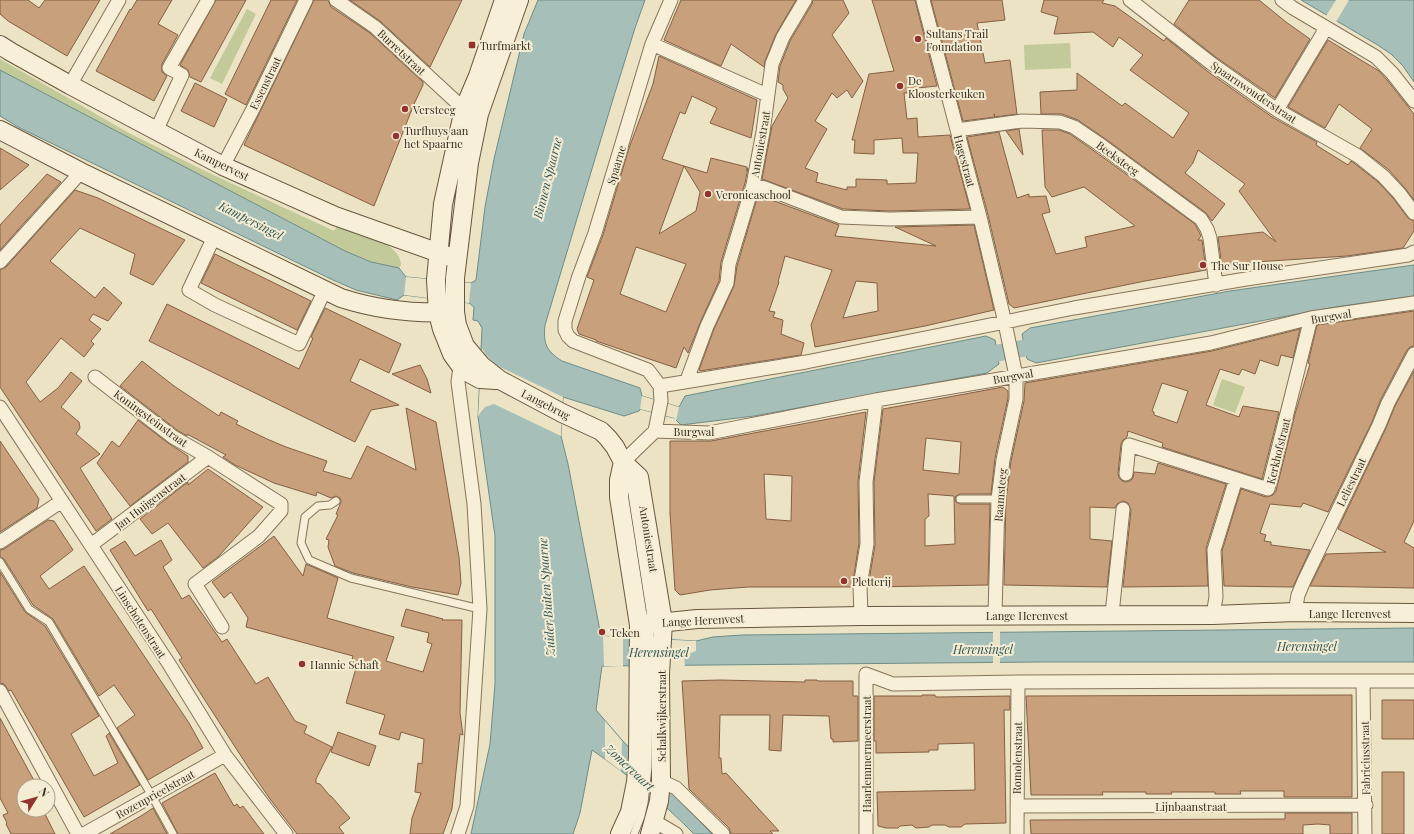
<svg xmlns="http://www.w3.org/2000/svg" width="1414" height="834" viewBox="0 0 1414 834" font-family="'Playfair Display',serif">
  <rect width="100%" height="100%" fill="#ece2c4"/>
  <path fill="#c1ca98" d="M247,9L256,14L222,84L210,78Z
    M1070,43L1071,68L1025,70L1024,45Z
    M0,59L129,133L207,172L334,231L337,226C356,232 400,241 401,265L399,268L371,262L345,251L0,70Z
    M1222,379L1245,387L1235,413L1213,405Z"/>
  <path fill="#a6bfb9" stroke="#6d8d87" d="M538,0H645L635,28L613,99L545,325C543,343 546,351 562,361L640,388L642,396L679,407L685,396L986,336L995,340L999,364L987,373L754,416L681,425L674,418L640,409L639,411L624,416L563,397L561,436L568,464L601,636L696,641L713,637L742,635L1414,628V662H1040L602,666L596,710L622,740L712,834H694C663,802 628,775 592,750L580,813L573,834H471L490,744L495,684V536L478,417L482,328L478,321L473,320L474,307L469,303L404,295L397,300L356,290L333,280L20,128L0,116V70L345,251L371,262L399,268L406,277L471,283L476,280L485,207L494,159L524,34Z
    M1301,0H1414V82L1403,66L1391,54L1376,44Z
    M1414,265V296L1335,307L1036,363L1027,359L1022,334L1030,328L1230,291Z"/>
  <path fill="#ece2c4" d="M1336,0H1349L1336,22L1326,16Z
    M406,277L471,283L469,303L404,295Z
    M482,348L486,355L498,366L563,397L561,436L494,404L485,407L480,413L478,417Z
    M642,396L679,407L676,421L674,418L640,409Z
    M1000,630V665H993V631Z
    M603,636L623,637V667L604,666Z
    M629,638L696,641V651L684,656L685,666L629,667Z
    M605,721L622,741L621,771L605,759Z"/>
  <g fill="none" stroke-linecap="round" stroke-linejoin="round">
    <path stroke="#a6bfb9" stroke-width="17" d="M975,357L1048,344"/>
  </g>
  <path fill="#c8a07b" stroke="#846042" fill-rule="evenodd" d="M0,0H28L39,8L45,0H100L67,56L8,21L0,14Z
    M137,0H172L158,24L178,35L162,64V72L167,76L154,101L96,71L130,9L131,10Z
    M216,0H246L201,82L190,77L188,70L180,65Z
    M271,0H297L246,105L225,94Z
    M314,0H328L331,7L370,33L423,82V85L414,104L374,206L244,145Z
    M350,0H462L430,67L380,21Z
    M681,0H796L776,34L765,61L764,67L731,44L721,66L664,40Z
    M813,0H843L849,13L832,35L863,81L852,98L847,90L837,98L832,93L815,121L827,129L805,168L818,173L816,182L847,190V187H856V179L887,180V184L916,183L918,153H903L902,138L874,140V154L854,153L855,140H852L869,74L894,71L872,0H915L937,86L907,89V93H904L907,119L917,118L918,137L950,135L970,209L890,211L843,209L762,179L772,126L788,98L783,89V85L778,82L780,66L790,41L812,4Z
    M931,0H1002L1005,20L977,23L985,63L1010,60L1017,114L995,117L994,114L995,117L963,121Z
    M1044,0H1104L1102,3L1115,6L1164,41L1166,38L1207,71L1272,117L1317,142L1316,145L1348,165L1351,161L1354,163L1378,182L1393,198L1408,218L1414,221V231L1403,248L1347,256L1240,263L1222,267L1218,237L1263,232L1276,242L1239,191L1245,184L1198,150L1193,163L1185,173L1225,204L1212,221L1206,213L1107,140L1078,120L1062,114H1041L1040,92L1077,90V73L1122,106L1125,103L1173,138L1189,113L1130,70L1143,55L1119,37L1113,47L1093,32L1054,34L1058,17L1041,12Z
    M1189,0H1259L1286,22L1310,39L1275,98L1217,58L1174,24Z
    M1328,40L1379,71L1387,80L1414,114V200L1405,188L1389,170L1360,148L1372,129L1339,104L1325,128L1288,107Z
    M659,56L757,100L751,138L710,123L717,108L692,96L685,114L680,112L662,159L684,166L659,234L696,211L700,192L684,166L707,173L711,158L747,167V171L748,168L745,183L721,262L719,281L700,323L688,353L684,347L676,368L596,341V340L579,334L577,329L594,280L587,277L603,235L629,148L653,84ZM636,247L686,264L666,312L620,294Z
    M195,83L227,99L214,127L181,111Z
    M1019,129L1023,155L1006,131Z
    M1042,130H1059L1070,134L1097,153L1195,224L1201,236L1198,240H1202L1206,270L1145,281L1014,308L1009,304L988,215L967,137L999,132L1017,198L1029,194V197L1046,196L1050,212L1042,214L1056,254L1087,247L1085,237L1135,226L1084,187L1052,197L1045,187Z
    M0,148L29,165L0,190Z
    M47,174L61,182L0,250V225Z
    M75,190L98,198L185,240L153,285L130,274L135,254L80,228L50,261L95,298L104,287L122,303L108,321L93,314L89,320L101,329L91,341L94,344L84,357L61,338L26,382L40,402L58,388L71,372L82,381L61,407L79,422L80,428L76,434L100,454L80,468L112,519L96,531L0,387V270L6,267Z
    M758,195L839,225L835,236L936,246L895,227L974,225L994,310L925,326L815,347L811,325L832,270L785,256L778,282H779L769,311L775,312L773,317L783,320L781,334L804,343L801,355L700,371L699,370L714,329L734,286L737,266ZM856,281L877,283L878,311L843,318Z
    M215,254L311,301L297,330L201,283Z
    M167,304L299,369L313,338L311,337L325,308L401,344L389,373L360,359L350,381L399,405L371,410L355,442L149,341Z
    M1414,311V346L1410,347L1407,350L1381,399L1372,422L1328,512L1303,503L1301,507L1270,504L1260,533L1266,535L1264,541L1271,542V545L1310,550L1293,587L1224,586L1222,551L1241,489L1266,497L1273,495L1276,491L1295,414L1310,364L1308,363L1317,325Z
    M1300,329L1293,358L1281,355L1278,366L1260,360L1255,374L1242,369L1239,375L1220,369L1206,405L1239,417L1243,406L1279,412L1262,479L1162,447L1163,443L1128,431L1127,437L1123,440L1121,444L1118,473L1119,478L1122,481L1126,482L1130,481L1133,478L1134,472L1155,474L1158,463L1226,484L1206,548L1208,586L1123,587L1131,510L1128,503L1123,501L1117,504L1115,508L1090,507V539L1112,541L1107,587L1004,585L1006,500L1011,461L1024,401L1025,383L1212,351ZM1162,383L1188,391L1177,423L1154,415V412L1152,411Z
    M142,361L174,386L219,416L221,412L238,421L236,424L267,439L286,447L327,461L323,471L351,479L367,446L416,470L406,408L436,422L459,557L461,583L458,595L412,587L353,573L335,566L328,547L329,540L326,539L338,515L336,514L341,502L340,498L336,496L331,498L317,492L316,496L274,483L235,465L223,457L226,455L187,434V436L177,430L120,386Z
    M420,365L427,379L431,393L392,374Z
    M1414,371V521L1404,542L1414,548V588L1310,586L1326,554L1386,552L1338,529L1386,428L1395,406Z
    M1003,387L1008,391V398L995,458L991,494H960L956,496L955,499L956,502L960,504H990L988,585L868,587L875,545L874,482L883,409ZM926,438L961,442L959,474L923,470ZM928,494L954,496L955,544L925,546V519L929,516Z
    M866,412L858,481L859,543L852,587H748L710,590L680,595L675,590L670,513V441H711ZM764,474L792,476L791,521L766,519Z
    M138,420L168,443L188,456V462L130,506L97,463L112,441L119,447Z
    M0,441L39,499L37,508L0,532Z
    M208,469L263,507L218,557L203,568L168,523L152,534L140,519L188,482V485Z
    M48,520L54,521L73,550L40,576L49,589L84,566L189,723L203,748L148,780L117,728L135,715L114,685L99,696L53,619L33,605L4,559L0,557V550L4,549Z
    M274,536L303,576L306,564L338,578L327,618L394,637L386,661L423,672L432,644L427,642L429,633L401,626L406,609L443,619L442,620H462L460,713L463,735L460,734L452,809L443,834H410L412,818L421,793L415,792L418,763L422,764L424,739L401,732L399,740L379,734L385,715L346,703L356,668L350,666L353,656L246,627L248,618L231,592L224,598L212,582Z
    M161,540L172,560L163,567L182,599L189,595L222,642L227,639L256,684L268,677L295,721L307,726L304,733L332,747L316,779V783L320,784L330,796H331L350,818L339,827L344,834H297L270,799L250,770L179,660L182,658L158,620L151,609L148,611L110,550L125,541L135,556Z
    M0,572L25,612L45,626L99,716L71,734L94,776L118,763L106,736L109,733L140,785L84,817L11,690L9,691L4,684L0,683Z
    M720,680L805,682V680H817L818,681H853V696H858V741L833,742V739H831L829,716L783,715L781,751L769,750L770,715H720L719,758H721L722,774L726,773L779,831H770L773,834H731L729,828L689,789L682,681Z
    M922,695H935V696L937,697L1010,696V710H1004L1006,823L965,824L961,827H949L945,825H932L929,827L916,828L912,825L900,826L898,828H886L878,826L877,792L975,790L974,743L938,744V750H929V752L876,753V741H874V696H922Z
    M1352,695V797H1284V791H1240L1241,794H1215V792H1171L1172,794H1146V792H1102L1103,795H1031L1026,696Z
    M1382,700H1414V739H1382Z
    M0,718L37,786H24V810H43L55,834H11L6,824L7,823L3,815L8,813L0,798Z
    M338,732L376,746L369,766L331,752Z
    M1382,772H1404V834H1382Z
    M215,773L234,806L237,804L240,808L243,806L264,834H178L162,803Z
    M153,808L167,834H110L141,816Z
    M1285,813H1352V834H1330V825L1318,824L1303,825V834H1031L1030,820L1285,819Z"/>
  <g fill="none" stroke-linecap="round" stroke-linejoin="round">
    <defs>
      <path id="lane" d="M626,470L631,488L650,610L648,767L644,803L641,816L634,834
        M960,499H998
        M336,501L330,505L318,506L305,517L301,543L309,560L351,578L480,609
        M0,562L29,609L49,622L152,796L173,834"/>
      <path id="street" d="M336,0L375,27L464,109
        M923,0L980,217L1005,323L1016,376V399L1003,460L998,499L995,615
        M1130,0L1212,64L1277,110L1358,156L1383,176L1399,193L1414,213
        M1282,0L1293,8L1376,57L1392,73L1414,101
        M652,44L767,95
        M70,85L119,0
        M1277,110L1326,28
        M957,130L1022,121L1060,122L1074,127L1102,146L1201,219L1207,229L1210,238L1216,285
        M156,131L182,75L169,68L208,0
        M223,166L253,109L306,0
        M753,185L765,188L841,217L890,219L980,217
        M214,237L189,290L215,305L299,344L325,290
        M0,262L81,172
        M95,377L173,437L208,457L281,504V511L259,536L195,584L222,627
        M687,380L707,326L727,283L729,264L753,185L763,132L772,64L783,37L805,0
        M660,386L806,362L1074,308L1246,279L1408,255L1414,252
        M660,386L648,370L573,341L568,336L565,330V321L579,276L595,233L652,44L671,0
        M0,407L169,664L225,755L286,834
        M655,431L709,433L876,400L1211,343L1311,318L1414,303
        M655,431L661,401L660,386
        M623,462L655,431
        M1126,474L1129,445L1268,489L1311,318
        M0,542L62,501
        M91,545L208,457
        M1295,612L1298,595L1304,581L1379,425L1388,403L1414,354
        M1112,614L1123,509
        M1213,615L1216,597L1214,550L1236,479
        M861,616L860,586L867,544L866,482L876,400
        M1363,682L1365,834
        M0,691L78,834
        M661,781L676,788L723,834
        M1017,806L1366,805
        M654,821L676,834
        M84,834L225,755
        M458,834L467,806L480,609L474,504L458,382L461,359
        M866,834V674L893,684L1018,682L1293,681H1414
        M1017,834L1018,682"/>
      <path id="secondary" d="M519,0L479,114L469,163L455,278V312L457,325L465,346L481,365L500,380L562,413L601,431L608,438L615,447L623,462L639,477L663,622L660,674L661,781L659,801L650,834
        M0,45L11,52L70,85L223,166L335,216L456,259
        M0,130L81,172L341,298C378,310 416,314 455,312
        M496,380L480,379L469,373L460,365L452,354L442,329L438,313L436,280L443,204L464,109L478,76L504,0
        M639,625L697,619L861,616L1213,615L1295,612L1414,613
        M620,834L630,812L636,782L638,757L639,625L619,497V480L623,462"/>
    </defs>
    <use href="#lane" stroke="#86745b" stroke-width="9"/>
    <use href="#street" stroke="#86745b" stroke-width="15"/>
    <use href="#secondary" stroke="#67563e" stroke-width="20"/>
    <use href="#lane" stroke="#f7efd7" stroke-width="7"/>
    <use href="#street" stroke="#f7efd7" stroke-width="13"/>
    <use href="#secondary" stroke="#f7efd7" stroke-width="18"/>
  </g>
  <g fill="#92332e" stroke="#f4ecd3" stroke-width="1.5">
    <circle cx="918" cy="39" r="4"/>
    <rect x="468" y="41" width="8" height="8" rx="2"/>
    <circle cx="900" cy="86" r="4"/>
    <circle cx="405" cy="109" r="4"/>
    <circle cx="396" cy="136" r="4"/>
    <circle cx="708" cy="194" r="4"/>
    <circle cx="1203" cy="265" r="4"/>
    <circle cx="844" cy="581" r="4"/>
    <circle cx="602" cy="632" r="4"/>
    <circle cx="302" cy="664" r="4"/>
  </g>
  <g text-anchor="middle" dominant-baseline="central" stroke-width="4" stroke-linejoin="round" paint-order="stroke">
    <g font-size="11" fill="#362c1f" stroke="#f4ecd3" text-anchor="start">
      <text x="926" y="33">Sultans Trail<tspan x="926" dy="13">Foundation</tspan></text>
      <text x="480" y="45">Turfmarkt</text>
      <text x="908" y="80">De<tspan x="908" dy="13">Kloosterkeuken</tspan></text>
      <text x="413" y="109">Versteeg</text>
      <text x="404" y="130">Turfhuys aan<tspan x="404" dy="13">het Spaarne</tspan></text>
      <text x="716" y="194">Veronicaschool</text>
      <text x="1211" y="265">The Sur House</text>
      <text x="852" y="581">Pletterij</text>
      <text x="610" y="632">Teken</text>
      <text x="310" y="664">Hannie Schaft</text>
    </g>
    <g font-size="11" fill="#362c1f" stroke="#f4ecd3">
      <text transform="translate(402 52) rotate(43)">Burretstraat</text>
      <text transform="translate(265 83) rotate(-64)">Essenstraat</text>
      <text transform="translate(1254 92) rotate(34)">Spaarnwouderstraat</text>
      <text transform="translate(760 144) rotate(-80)">Antoniestraat</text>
      <text transform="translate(1118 158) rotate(36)">Beeksteeg</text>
      <text transform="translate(965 161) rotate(75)">Hagestraat</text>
      <text transform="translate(222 164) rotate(26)">Kampervest</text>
      <text transform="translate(616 165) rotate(-73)">Spaarne</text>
      <text transform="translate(1331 316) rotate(-9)">Burgwal</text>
      <text transform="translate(1013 376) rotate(-10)">Burgwal</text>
      <text transform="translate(546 404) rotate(27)">Langebrug</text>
      <text transform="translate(151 418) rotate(36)">Koningsteinstraat</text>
      <text x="694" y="431">Burgwal</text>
      <text transform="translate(1278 451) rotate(-76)">Kerkhofstraat</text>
      <text transform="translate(1351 482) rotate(-64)">Leliestraat</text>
      <text transform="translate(1000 495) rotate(-85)">Raamsteeg</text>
      <text transform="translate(150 501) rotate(-37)">Jan Huijgenstraat</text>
      <text transform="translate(649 539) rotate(81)">Antoniestraat</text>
      <text x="1350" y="613">Lange Herenvest</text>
      <text x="1027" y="615">Lange Herenvest</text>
      <text transform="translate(703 620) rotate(-3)">Lange Herenvest</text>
      <text transform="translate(141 622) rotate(57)">Linschotenstraat</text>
      <text transform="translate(661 716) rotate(-90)">Schalkwijkerstraat</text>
      <text transform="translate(866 754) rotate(-90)">Haarlemmermeerstraat</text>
      <text transform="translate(1017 758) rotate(-89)">Romolenstraat</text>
      <text transform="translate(1365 758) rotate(-91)">Fabriciusstraat</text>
      <text transform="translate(155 794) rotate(-29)">Rozenprieelstraat</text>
      <text x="1191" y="806">Lijnbaanstraat</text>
    </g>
    <g font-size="12" font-style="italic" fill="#2f5555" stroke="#f4ecd3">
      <text transform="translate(547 178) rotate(-76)">Binnen Spaarne</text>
      <text transform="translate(251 220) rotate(27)">Kampersingel</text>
      <text transform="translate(546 597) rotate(-94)">Zuider Buiten Spaarne</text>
      <text x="1307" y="646">Herensingel</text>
      <text x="983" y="649">Herensingel</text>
      <text x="659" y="652">Herensingel</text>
      <text transform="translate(630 767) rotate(43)">Zomervaart</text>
    </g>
  </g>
  <g transform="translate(36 798) rotate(53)"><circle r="19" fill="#f4ecd3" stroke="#a89f8b"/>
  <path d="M0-3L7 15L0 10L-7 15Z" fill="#92332e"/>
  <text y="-6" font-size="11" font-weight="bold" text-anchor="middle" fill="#362c1f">N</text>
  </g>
</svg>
